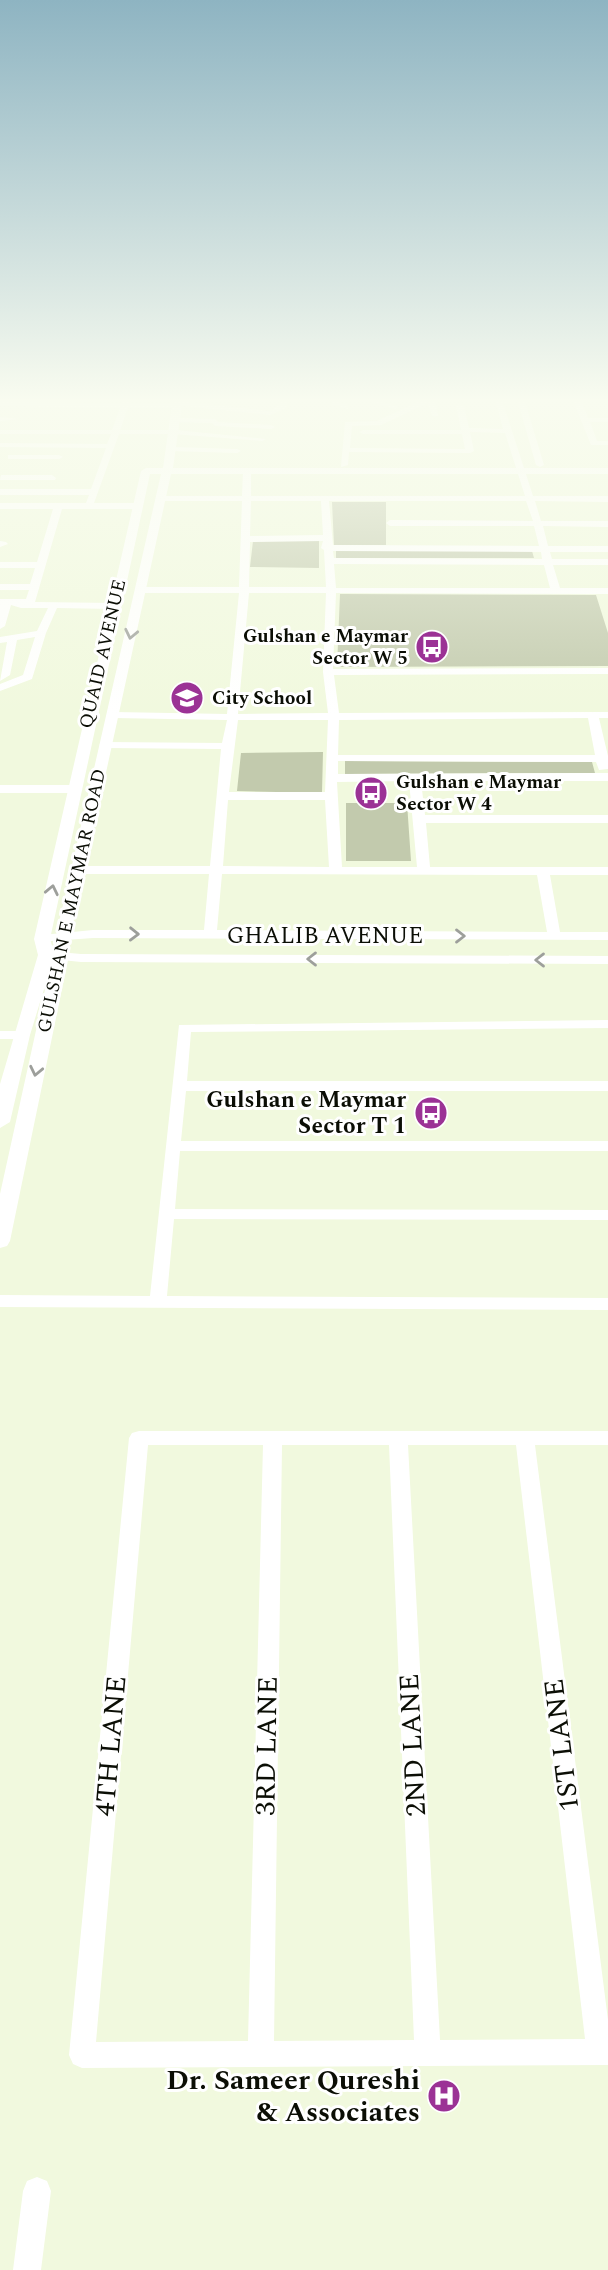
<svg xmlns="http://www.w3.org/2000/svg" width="608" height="2270" viewBox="0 0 608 2270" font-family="Spectral,serif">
  <rect width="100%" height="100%" fill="#f1f9de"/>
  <path fill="#c2caad" d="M332,502H386V545H334Z
    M319,540V568L250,567L253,541Z
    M336,550L532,551L534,558H336Z
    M340,594L596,595L608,633V666L337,667Z
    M323,752L322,793L237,791L241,753Z
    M345,761L592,762L595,773L345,774Z
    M346,803H407L411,861H346Z"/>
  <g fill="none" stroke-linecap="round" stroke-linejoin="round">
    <path fill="#fff" fill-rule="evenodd" d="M124,397H132L130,403L175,404L178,401L269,411L280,405L279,400C289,396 305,395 314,400L310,402L295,399L286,403L287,408L270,415L182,406L178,408H128L120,430H176L266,439L262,441L173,434H119L94,503H138L142,506L138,509H62L35,602L114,603L119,606L114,609L57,608L46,633L32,679L0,691V684L23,675L35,637L17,640L10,675L0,681L7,642L0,643V637L37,631L48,608H21L11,605L5,626L0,629V599H26L29,590H0V584H30L35,568H0V562H37L53,509H0V503H86L89,495H0V489H91L106,448L0,447V443L107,444L111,434H0V430H112L120,408L0,406V402L122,403Z
      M334,397H343L338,401L348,405V409L330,404Z
      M355,397H368L399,407L395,409Z
      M428,397L435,399L438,416H432L428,403L381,425L352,426L350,448L465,449L462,434H363L359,432L363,430H461L456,406L460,404L464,406L469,428L503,429L496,402L470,397H608V399L581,400L588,418H608V422H590L597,441H608V445H591L573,400L525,402L544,465L540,467L536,465L518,402L503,403L533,496H608V502L535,501L541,521H608V527L543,526L548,546H608V552H550L552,559H608V565H553L560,588H608V594L336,593L333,669L608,668V674L334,675L339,713L608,712V718H599L608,756V769L599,770L596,762L338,761V774L608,773V781H421L425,815H608V823H426L430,867H608V875H550L560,932H608V940L93,938L37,942L35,939L42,935L93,930H204L209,874H78L72,870L78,866H210L221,749L105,748L99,745L105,742L222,743L227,720L114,718L108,715L114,712L227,714L239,593H140L135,590L140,587H239L242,501H160L157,500V496H242L243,471L247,469L251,471V496H525L505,433L470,432L474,451L470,453L349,452L348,465L341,467L345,422L377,421ZM251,501H321L323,535L250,536ZM329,501H526L533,521L390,520L386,523L390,526H534L539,546L333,545ZM323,541L321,548L324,550L326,587H249L250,542ZM333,551L541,552L542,559L334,558ZM334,564L544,565L550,588H336ZM249,593H326L323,672L328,713L238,714ZM588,718L595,755H338L339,720ZM238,720H328L325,792H229ZM409,781L417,867H342L337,782ZM228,800H325L329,867L223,866ZM222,874L537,875L547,932L217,930Z
      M0,417L19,419L0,421Z
      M176,418L215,419L218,422L271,425L275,427L271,429L215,426L212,423L173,422Z
      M172,447L237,449L241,451L237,453L169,451Z
      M11,455H59L63,457L59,459H8V455Z
      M52,475L56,478L55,480H0L1,475Z
      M0,541L6,542L8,544L0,547Z
      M0,785H73L79,789L73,793H0Z
      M47,951L81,954L608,956V964L81,962L42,958L40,955L42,952Z
      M608,1020V1028L191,1032L187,1081H608V1091H186L181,1141H608V1151H180L175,1209L608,1210V1220L174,1219L167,1296L608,1298V1310L0,1307V1295L150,1296L179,1025Z
      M0,1031H21L28,1035L21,1039H0Z
      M139,1431H608V1445H535L608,2020V2065L82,2068L73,2064L69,2055L129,1438L132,1433ZM148,1445H263L248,2041L96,2042ZM282,1445H389L414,2040L274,2041ZM408,1445H516L585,2039L440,2040Z
      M37,2177L47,2181L51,2191L41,2270H13L23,2191L27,2181Z"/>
    <path fill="#fff" fill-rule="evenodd" d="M173,397H183L173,468H608V474H171L70,938L69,955L10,1241L7,1246L0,1248V1194L48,976L30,1035L10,1122L0,1128V1084L38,955L34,939L141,471L146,468H163ZM150,474H161L53,949L50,939Z"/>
  </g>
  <defs><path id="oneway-chevron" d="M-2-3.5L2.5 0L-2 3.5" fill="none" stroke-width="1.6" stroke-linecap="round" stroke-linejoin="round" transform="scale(1.75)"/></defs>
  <g stroke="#9d9f9b">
    <use href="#oneway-chevron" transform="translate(131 634) rotate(102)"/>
    <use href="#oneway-chevron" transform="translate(52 890) rotate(-78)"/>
    <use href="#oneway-chevron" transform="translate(134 934) rotate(1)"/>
    <use href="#oneway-chevron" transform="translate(460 936)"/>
    <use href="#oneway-chevron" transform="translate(312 959) rotate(-180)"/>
    <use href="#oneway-chevron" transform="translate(540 960) rotate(-180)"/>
    <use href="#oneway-chevron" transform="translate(36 1071) rotate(102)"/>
  </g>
  <linearGradient id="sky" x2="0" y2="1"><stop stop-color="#8eb4c2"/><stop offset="0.56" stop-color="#f9fcf0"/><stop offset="1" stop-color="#f9fcf0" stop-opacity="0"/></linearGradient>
  <rect width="608" height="715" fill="url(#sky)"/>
  <defs>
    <symbol id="bus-disc" viewBox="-11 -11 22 22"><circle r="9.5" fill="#9b3295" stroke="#fff"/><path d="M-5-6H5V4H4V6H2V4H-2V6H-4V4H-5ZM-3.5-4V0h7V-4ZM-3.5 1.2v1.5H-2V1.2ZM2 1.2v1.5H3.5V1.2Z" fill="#fff"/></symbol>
    <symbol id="school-disc" viewBox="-11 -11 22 22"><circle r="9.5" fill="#9b3295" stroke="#fff"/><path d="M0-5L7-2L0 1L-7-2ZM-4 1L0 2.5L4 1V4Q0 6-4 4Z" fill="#fff"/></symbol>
    <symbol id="hospital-disc" viewBox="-11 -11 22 22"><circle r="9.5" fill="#9b3295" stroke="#fff"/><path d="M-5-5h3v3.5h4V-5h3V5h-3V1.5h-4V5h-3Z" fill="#fff"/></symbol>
  </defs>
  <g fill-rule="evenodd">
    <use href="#bus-disc" x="413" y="628" width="38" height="38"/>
    <use href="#school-disc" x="168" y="679" width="38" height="38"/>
    <use href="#bus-disc" x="352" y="774" width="38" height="38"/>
    <use href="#bus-disc" x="412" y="1094" width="38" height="38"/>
    <use href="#hospital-disc" x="425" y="2077" width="38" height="38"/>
  </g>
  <g text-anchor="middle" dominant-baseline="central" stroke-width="6" stroke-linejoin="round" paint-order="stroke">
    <g font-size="19" font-weight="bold" fill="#0b0e05" stroke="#fff" text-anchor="start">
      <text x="408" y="636" text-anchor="end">Gulshan e Maymar<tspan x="408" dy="22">Sector W 5</tspan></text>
      <text x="212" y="698">City School</text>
      <text x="396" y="782">Gulshan e Maymar<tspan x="396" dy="22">Sector W 4</tspan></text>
    </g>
    <g font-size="19" fill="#0b0e05" stroke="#fff">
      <text transform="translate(103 654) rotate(-77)">QUAID AVENUE</text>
      <text transform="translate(72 901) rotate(-78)">GULSHAN E MAYMAR ROAD</text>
    </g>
    <g font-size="23" fill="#0b0e05" stroke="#fff">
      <text x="325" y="936">GHALIB AVENUE</text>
    </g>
    <g font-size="23" font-weight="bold" fill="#0b0e05" stroke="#fff" text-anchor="end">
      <text x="406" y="1100">Gulshan e Maymar<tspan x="406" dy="26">Sector T 1</tspan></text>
    </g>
    <g font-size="28" fill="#0b0e05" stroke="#fff">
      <text transform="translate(413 1745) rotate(-93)">2ND LANE</text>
      <text transform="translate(562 1745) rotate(-97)">1ST LANE</text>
      <text transform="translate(111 1746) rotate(-85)">4TH LANE</text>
      <text transform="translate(267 1746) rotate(-89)">3RD LANE</text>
    </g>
    <g font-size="28" font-weight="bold" fill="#0b0e05" stroke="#fff" text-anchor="end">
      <text x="420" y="2080">Dr. Sameer Qureshi<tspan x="420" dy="32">&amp; Associates</tspan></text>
    </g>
  </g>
</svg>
